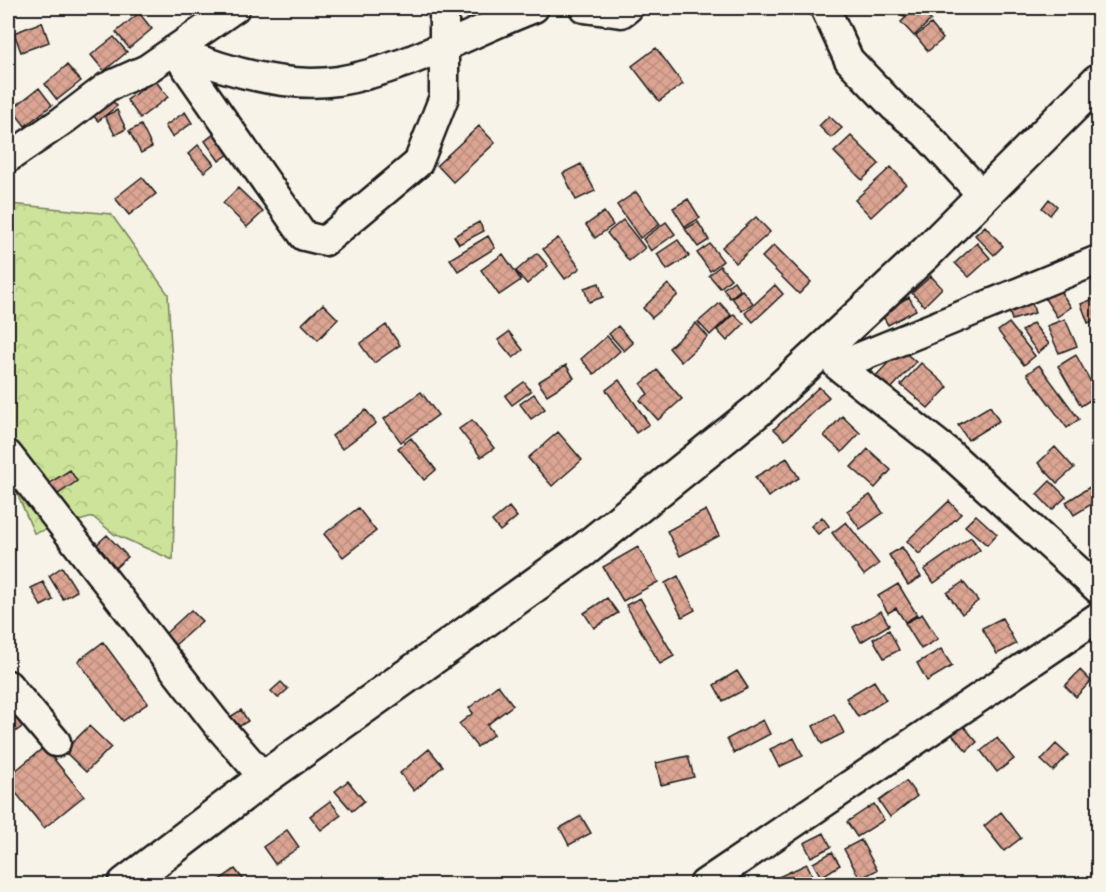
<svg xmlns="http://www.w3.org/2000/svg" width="1106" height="892" viewBox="0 0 1106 892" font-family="'Comic Neue',sans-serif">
  <defs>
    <pattern id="forest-crowns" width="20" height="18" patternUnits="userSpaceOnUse" patternTransform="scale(1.5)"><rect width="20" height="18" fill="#cce399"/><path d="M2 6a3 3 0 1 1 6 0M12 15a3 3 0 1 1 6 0" fill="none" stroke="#afc283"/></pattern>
    <pattern id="building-cross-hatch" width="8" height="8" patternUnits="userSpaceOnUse" patternTransform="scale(1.5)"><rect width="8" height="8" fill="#dca593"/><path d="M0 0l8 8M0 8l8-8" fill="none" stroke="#bc8d7e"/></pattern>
  </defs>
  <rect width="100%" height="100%" fill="#f7f3e8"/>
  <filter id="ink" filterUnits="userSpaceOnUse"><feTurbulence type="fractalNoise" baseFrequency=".0167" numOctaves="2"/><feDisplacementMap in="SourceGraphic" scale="12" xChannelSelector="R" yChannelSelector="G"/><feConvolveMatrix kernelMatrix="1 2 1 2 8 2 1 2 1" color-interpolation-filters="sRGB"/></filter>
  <g filter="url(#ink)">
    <path fill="url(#forest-crowns)" stroke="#74805a" stroke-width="1.5" d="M10,204L111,214L168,294L176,433L173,560L114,534L93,517L34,533L8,472V206Z"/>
    <path fill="url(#building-cross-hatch)" stroke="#1c1c1c" stroke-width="1.5" d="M899,8H914L904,17L897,9Z
      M916,8L931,20L914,36L901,22Z
      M139,13L152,29L129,48L116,32Z
      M42,22L49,42L21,52L14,33Z
      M931,24L943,39L928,51L916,36Z
      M114,37L127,52L104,71L91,55Z
      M656,48L683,84L659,101L632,66Z
      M67,65L81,81L57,100L45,84Z
      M155,80L168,97L140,118L127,100Z
      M39,88L52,105L25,126L12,109Z
      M108,96L117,106L98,121L90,112Z
      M117,110L126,129L115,135L105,116Z
      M185,112L192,123L172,137L165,126Z
      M829,116L842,128L831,138L819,126Z
      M141,125L152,147L141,153L129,131Z
      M479,126L495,143L453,182L437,165Z
      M215,133L229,154L219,161L205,141Z
      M851,136L879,164L862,180L834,152Z
      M198,145L214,164L204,172L188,154Z
      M581,164L595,191L576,200L563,173Z
      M891,167L906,184L871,217L855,200Z
      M142,177L156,194L129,215L115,198Z
      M238,188L263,212L247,227L223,203Z
      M636,192L660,224L640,238L617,205Z
      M688,199L700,218L685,227L673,208Z
      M1049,199L1057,206L1050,215L1042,208Z
      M604,212L613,225L595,238L586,225Z
      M756,217L770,232L736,263L722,247Z
      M623,220L645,248L629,261L607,233Z
      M479,222L484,231L459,244L454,236Z
      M666,222L675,234L651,251L643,239Z
      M698,222L709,240L698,247L685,229Z
      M985,226L1003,246L994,255L975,235Z
      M488,236L495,248L458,271L450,259Z
      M558,238L580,268L565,279L543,249Z
      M678,240L689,256L667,270L657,254Z
      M977,243L990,258L969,277L955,263Z
      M710,244L723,261L710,271L697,253Z
      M774,245L811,282L799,294L762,257Z
      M537,253L548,266L527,284L516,271Z
      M503,254L521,280L499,295L481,270Z
      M720,266L731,279L720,288L709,275Z
      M931,276L942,288L924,306L912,293Z
      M734,281L740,290L730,298L723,289Z
      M1054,282L1071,307L1057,317L1040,291Z
      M599,283L603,297L589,302L584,288Z
      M668,284L678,295L652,318L643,308Z
      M775,285L783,294L753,322L745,313Z
      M742,290L753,303L742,311L732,298Z
      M909,297L916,310L888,325L881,313Z
      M1030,297L1035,313L1012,320L1007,304Z
      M1098,297V319L1088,323L1081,304Z
      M720,303L731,315L710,335L698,322Z
      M323,304L338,319L318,340L302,324Z
      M734,314L744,324L727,341L717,330Z
      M1065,319L1077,346L1059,353L1047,326Z
      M696,323L708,337L681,362L669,348Z
      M1009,323L1035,356L1024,365L998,331Z
      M1033,323L1049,344L1038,353L1022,331Z
      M386,325L400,345L374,363L360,344Z
      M618,326L633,343L624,351L609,334Z
      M509,332L523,350L513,358L498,340Z
      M607,336L620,351L594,374L581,359Z
      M901,349L916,362L886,394L871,381Z
      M1076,355L1098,395L1081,406L1058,366Z
      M921,363L948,387L928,408L901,385Z
      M566,365L574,378L547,395L538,382Z
      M1039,365L1079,419L1067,428L1027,374Z
      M657,370L682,399L658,420L640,400L648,394L641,384Z
      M619,380L649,424L636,433L606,390Z
      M524,382L531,391L512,405L505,396Z
      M819,387L829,397L785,440L774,429Z
      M421,392L438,415L401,442L384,419Z
      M534,394L545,409L531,419L520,404Z
      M990,406L999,421L968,440L958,425Z
      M366,410L376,423L342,449L332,436Z
      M842,416L860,433L842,452L824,436Z
      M472,420L494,448L481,457L459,429Z
      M558,432L582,460L552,486L528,458Z
      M411,438L436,470L424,480L398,448Z
      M1055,447L1074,468L1057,483L1038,463Z
      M868,449L891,470L875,488L851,467Z
      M787,458L799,478L768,497L755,477Z
      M70,470L77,481L48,501L40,489Z
      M1050,481L1066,497L1052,510L1037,494Z
      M1093,485L1098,500L1074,515L1066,502Z
      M870,495L883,513L860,529L847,511Z
      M949,501L961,514L919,554L907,541Z
      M509,507L517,517L500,531L492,521Z
      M358,508L376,531L343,557L324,534Z
      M706,510L719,536L680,556L667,531Z
      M976,515L997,534L987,545L965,526Z
      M822,517L829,526L818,534L811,526Z
      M846,522L879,564L864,575L832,533Z
      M107,535L128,557L114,569L93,548Z
      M971,537L980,550L934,583L924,570Z
      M638,547L658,582L623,601L603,567Z
      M902,547L921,577L908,585L889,555Z
      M62,567L77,591L63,599L49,576Z
      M678,576L695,610L682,617L665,583Z
      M43,582L53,600L41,606L31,588Z
      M963,582L978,601L962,614L947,593Z
      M898,584L917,615L905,622L896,608L888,613L878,596Z
      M607,598L618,613L594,628L584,613Z
      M640,598L674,656L660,664L626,605Z
      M191,610L202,621L175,645L165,634Z
      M881,611L889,625L861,642L853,627Z
      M922,614L938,639L921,649L905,623Z
      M1002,618L1016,644L997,654L982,628Z
      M889,630L899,650L884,658L873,639Z
      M103,642L148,703L123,721L78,661Z
      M941,649L952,666L927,681L917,663Z
      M1080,670L1091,681L1076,697L1065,686Z
      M737,671L748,688L723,701L714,685Z
      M874,681L886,700L858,717L846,698Z
      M281,682L288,689L278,698L271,691Z
      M498,685L513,705L487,725L494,734L477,747L459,724L473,713L469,708Z
      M8,697L29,722L15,732L8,722Z
      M241,710L248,721L233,730L227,719Z
      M834,714L844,733L822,744L813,726Z
      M956,717L977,742L967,751L945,727Z
      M763,720L770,734L734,753L727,739Z
      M89,726L111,747L86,772L64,751Z
      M794,738L803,756L779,767L770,749Z
      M997,738L1014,759L997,772L981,751Z
      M1056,744L1068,755L1053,771L1041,760Z
      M44,747L84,796L44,828L8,783V777Z
      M429,749L443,766L414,791L400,773Z
      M688,756L694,777L661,785L656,763Z
      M348,781L364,801L352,811L335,791Z
      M906,781L917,796L890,817L879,801Z
      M330,801L341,815L321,830L310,816Z
      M874,804L884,820L857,837L847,822Z
      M1001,812L1021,838L1004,851L984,826Z
      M581,816L591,833L569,845L560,828Z
      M287,830L299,847L275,864L263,847Z
      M824,833L831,847L811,857L804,843Z
      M861,840L877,870L860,879L844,849Z
      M832,852L840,865L821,877L813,863Z
      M807,864L815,881L806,884H777L774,879Z
      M235,869L247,884H214Z"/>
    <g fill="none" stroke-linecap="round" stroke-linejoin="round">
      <defs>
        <path id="minor" d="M444,8V97L418,163L325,241L304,236L174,50C223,70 285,89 338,81C405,70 471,32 534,8
          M584,8L621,13L628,8
          M825,8L849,60L894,107L925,133L982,195
          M8,158L65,119L107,87L147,69L235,8
          M825,349L838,366L949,453L1098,589
          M838,366L1098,260
          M8,455L216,723L264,778
          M8,685L56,742
          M704,884L1098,617"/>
        <path id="trunk" d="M125,884L264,778L585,549L757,411L926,253L1098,81"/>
      </defs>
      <use href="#minor" stroke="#1c1c1c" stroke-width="33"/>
      <use href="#trunk" stroke="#1c1c1c" stroke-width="38"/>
      <use href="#minor" stroke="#f7f3e8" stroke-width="28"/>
      <use href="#trunk" stroke="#f7f3e8" stroke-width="33"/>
    </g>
  </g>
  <rect width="1106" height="892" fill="none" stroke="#f7f3e8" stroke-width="30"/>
  <rect x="15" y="15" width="1076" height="862" fill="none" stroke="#1c1c1c" stroke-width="2" filter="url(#ink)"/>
</svg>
